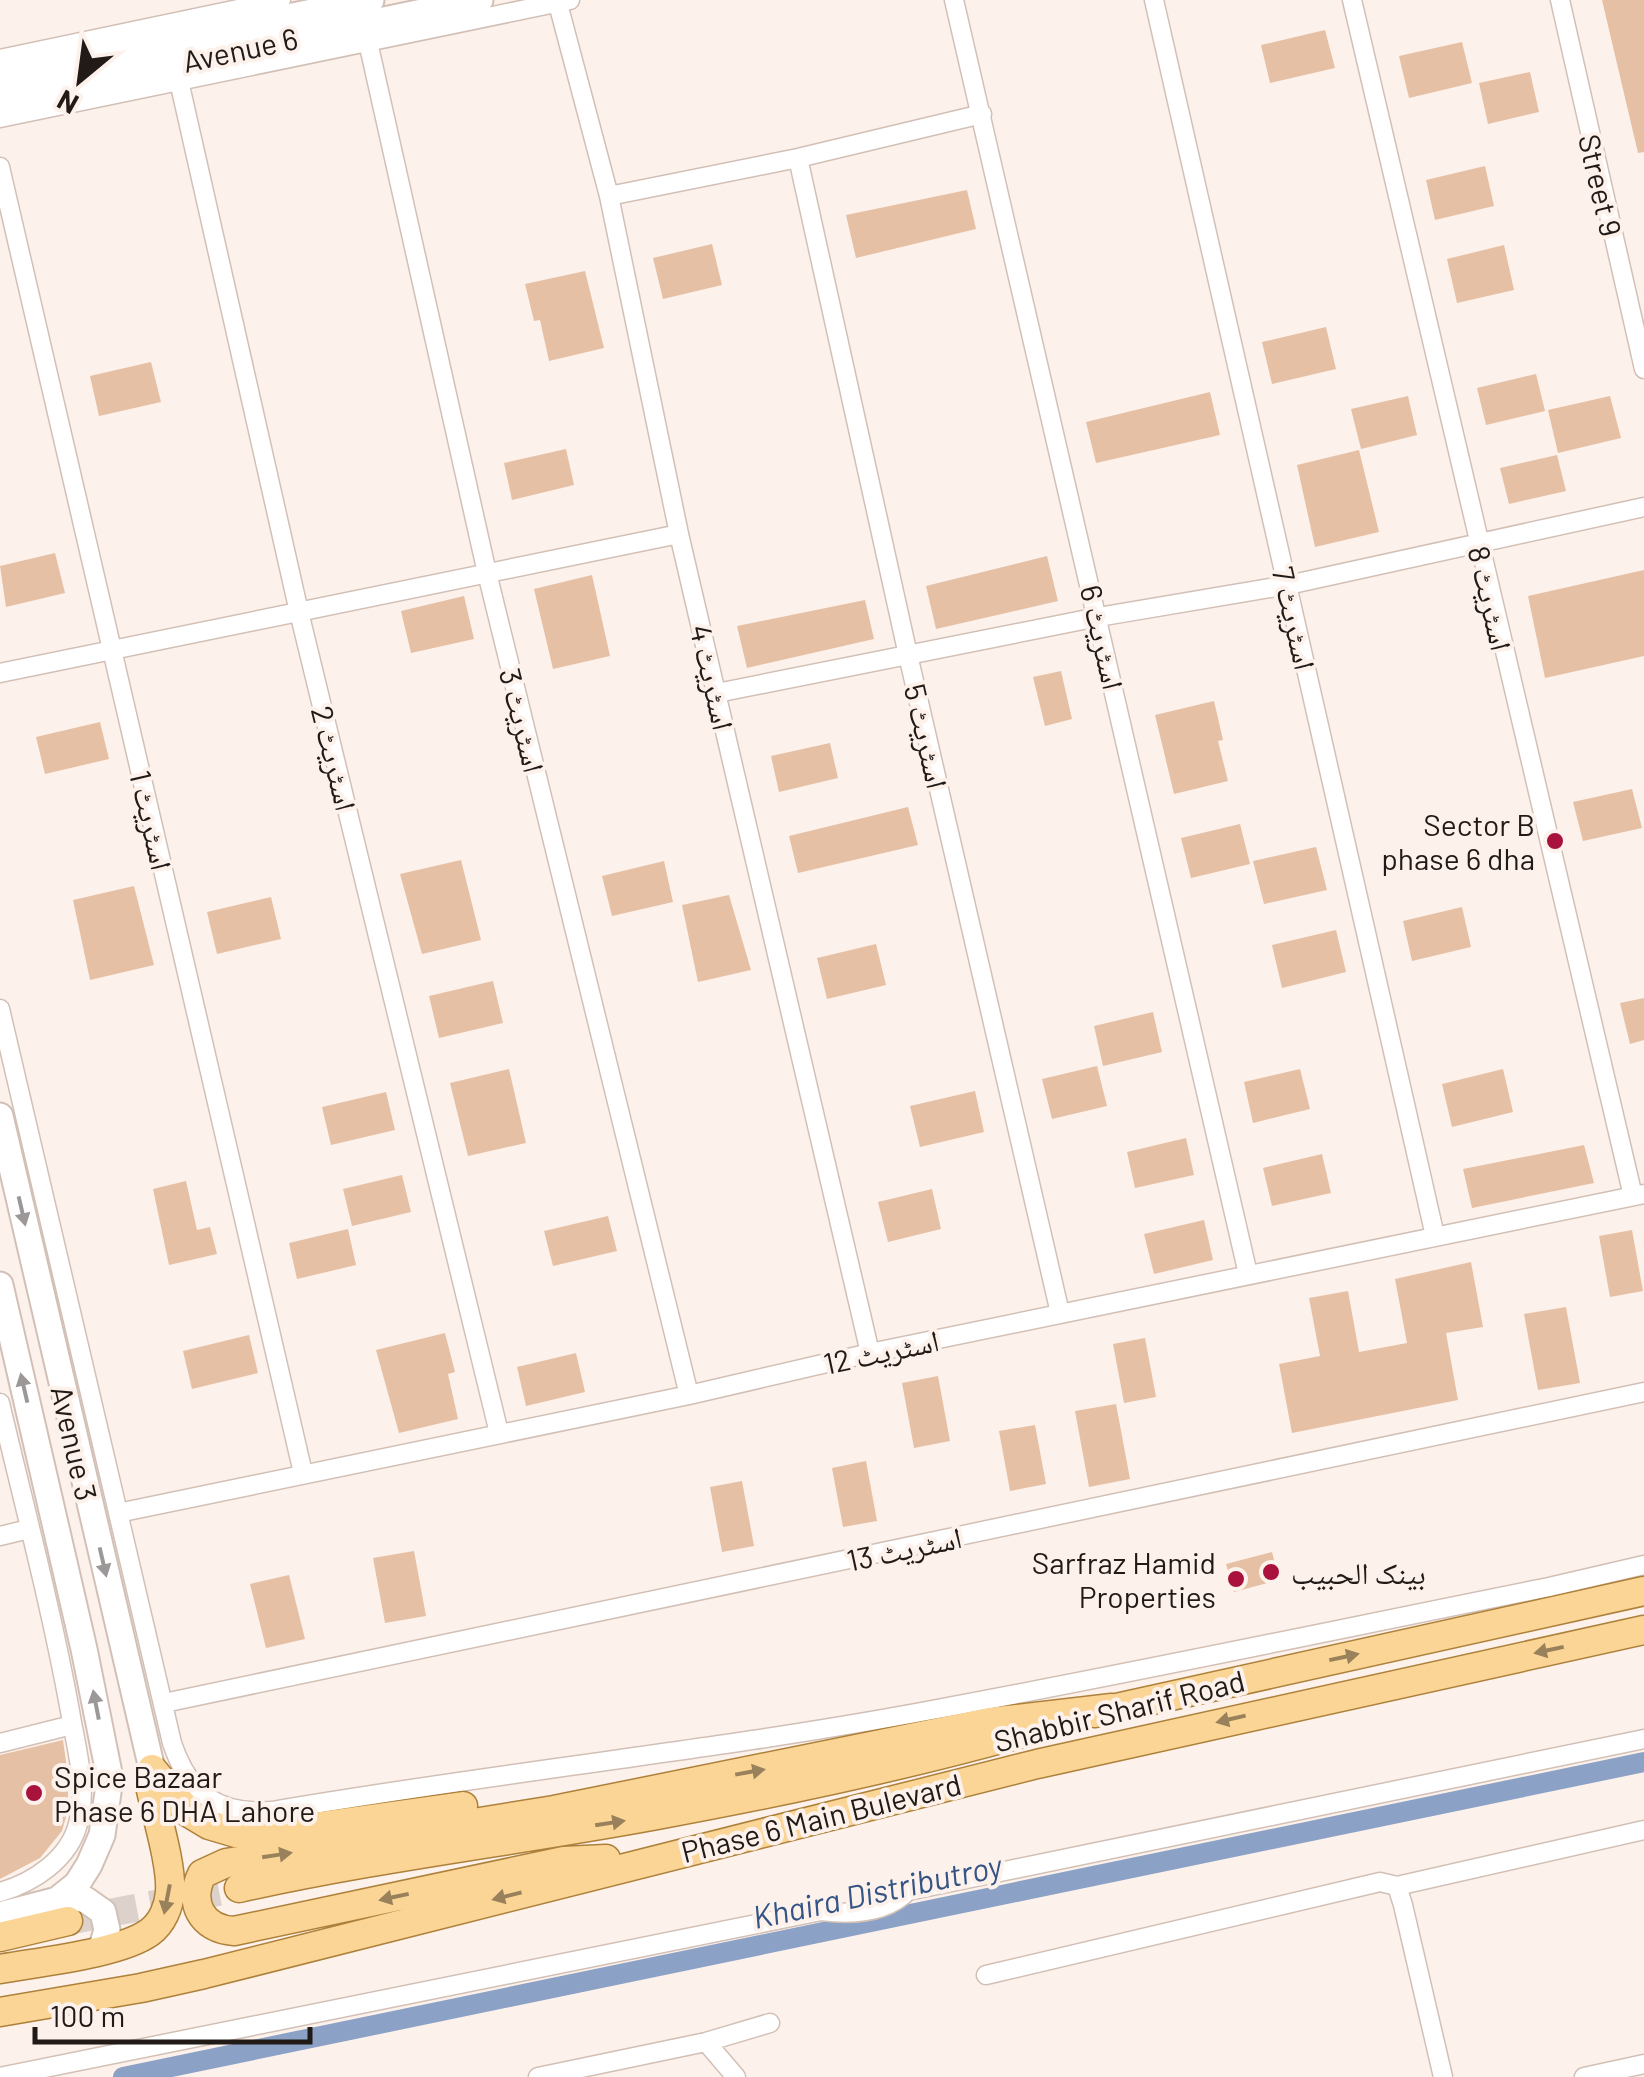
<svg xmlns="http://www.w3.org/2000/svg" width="1644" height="2077" viewBox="0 0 1644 2077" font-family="Barlow,'Noto Naskh Arabic',sans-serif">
  <rect width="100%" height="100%" fill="#fdf1eb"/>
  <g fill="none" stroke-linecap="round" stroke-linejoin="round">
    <path stroke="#8ba2c6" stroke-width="20" d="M123,2077L1644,1762"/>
  </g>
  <path fill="#e6c0a4" d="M1602,0H1644V152L1638,153Z
    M1325,30L1335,68L1270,83L1261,45Z
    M1462,42L1472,83L1409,98L1399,56Z
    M1530,72L1539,112L1488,124L1479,83Z
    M1485,166L1494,206L1435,220L1426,180Z
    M967,190L976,229L856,258L846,215Z
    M712,244L722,285L663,299L653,258Z
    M1504,245L1514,290L1457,303L1447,259Z
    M585,271L604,348L549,361L540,320L534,321L525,284Z
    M1326,327L1336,369L1272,384L1262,342Z
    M151,362L161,402L99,416L90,376Z
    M1536,374L1545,411L1486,425L1477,388Z
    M1210,392L1220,435L1096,463L1086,422Z
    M1408,396L1417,435L1361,449L1351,409Z
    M1610,396L1621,438L1558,453L1548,410Z
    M566,449L574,485L512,500L504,463Z
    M1359,450L1379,532L1315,547L1297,465Z
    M1557,455L1566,491L1509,504L1500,468Z
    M55,553L65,593L6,607L0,566Z
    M1047,556L1058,601L936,629L926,586Z
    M1644,570V656L1545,678L1528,596Z
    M592,575L610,656L553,669L534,589Z
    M464,596L474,639L411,653L401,611Z
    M865,600L874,639L747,668L737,626Z
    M1061,671L1072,719L1045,726L1033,677Z
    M1214,701L1223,740L1218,741L1228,781L1174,794L1155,715Z
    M100,722L109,759L45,774L36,737Z
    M830,743L838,778L779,792L771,756Z
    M1632,789L1642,828L1583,841L1573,802Z
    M908,807L918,845L798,873L789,836Z
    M1240,824L1250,864L1191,878L1181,838Z
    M1316,847L1327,890L1264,904L1253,861Z
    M461,860L481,940L422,954L400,874Z
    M664,861L673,902L612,916L602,876Z
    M134,886L154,965L90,980L73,900Z
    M729,895L751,970L698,982L682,905Z
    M271,897L281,939L217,954L207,912Z
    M1462,907L1471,947L1412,961L1403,921Z
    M1336,930L1346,972L1282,988L1272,945Z
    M876,944L886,985L827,999L817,958Z
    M493,981L503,1023L439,1038L429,996Z
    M1644,998V1040L1630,1044L1620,1003Z
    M1153,1012L1162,1052L1103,1066L1094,1026Z
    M1097,1066L1107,1106L1052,1119L1042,1079Z
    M509,1069L526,1143L468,1156L450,1083Z
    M1300,1069L1310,1109L1253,1123L1244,1082Z
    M1503,1069L1513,1112L1452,1127L1442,1084Z
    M975,1091L984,1132L920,1147L910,1106Z
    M386,1092L395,1130L331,1145L322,1107Z
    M1186,1138L1194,1175L1135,1188L1127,1152Z
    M1584,1145L1594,1183L1472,1208L1463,1169Z
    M1322,1154L1331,1193L1272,1206L1263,1168Z
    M402,1175L411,1212L352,1226L343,1189Z
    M186,1181L197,1230L210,1227L217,1254L169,1265L153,1189Z
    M932,1189L941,1229L888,1242L878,1202Z
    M608,1216L617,1251L553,1266L544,1231Z
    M1204,1220L1213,1260L1154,1274L1144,1234Z
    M348,1229L356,1265L297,1279L289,1243Z
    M1632,1230L1643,1291L1610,1297L1599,1236Z
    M1471,1262L1483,1327L1446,1333L1458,1400L1292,1433L1279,1364L1320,1356L1309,1298L1348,1291L1359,1352L1407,1343L1395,1279Z
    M1566,1307L1580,1383L1538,1390L1524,1314Z
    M445,1333L455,1372L448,1374L458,1419L399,1433L376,1350Z
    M249,1335L258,1373L192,1389L183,1351Z
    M1145,1338L1156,1397L1124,1403L1113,1344Z
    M576,1353L585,1392L526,1406L517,1367Z
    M938,1376L950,1441L914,1448L902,1383Z
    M1116,1404L1130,1479L1089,1487L1075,1411Z
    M1035,1425L1046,1484L1010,1491L999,1431Z
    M866,1461L877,1521L843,1527L832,1468Z
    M742,1481L754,1546L722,1552L710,1487Z
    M414,1551L426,1616L385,1623L373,1558Z
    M1272,1552L1279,1580L1234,1592L1226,1564Z
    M289,1575L305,1639L266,1648L250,1584Z
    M63,1740L68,1776V1810L62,1831L40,1858L0,1879V1755Z"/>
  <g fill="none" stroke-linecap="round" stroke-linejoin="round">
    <path stroke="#dcd1cb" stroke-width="28" stroke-dasharray="28 14" stroke-linecap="butt" d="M68,1921L239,1888"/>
    <defs>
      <path id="street" d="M557,0L609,196L679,534L870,1353
        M954,0L1248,1274
        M1154,0L1435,1236
        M1352,0L1633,1196
        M1560,0L1644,369
        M368,42L487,573L689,1395
        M0,59L281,0
        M179,81L299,612L499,1433
        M0,118L570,0
        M798,158L908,655L1060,1313
        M0,167L303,1473
        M609,196L798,158L982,114
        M0,673L679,534
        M717,693L1098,617L1288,585L1644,507
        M0,1009L172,1743C189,1794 218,1815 272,1811C492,1773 713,1751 932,1710C1138,1672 1344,1628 1549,1587L1644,1565
        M0,1403C24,1505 51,1607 70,1711C76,1748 88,1786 78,1824C69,1859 33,1883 0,1892
        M118,1513L689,1395L870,1353L1644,1194
        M0,1536L29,1529
        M164,1703L1644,1392
        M0,1743L72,1725
        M1397,1886L1644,1830
        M986,1975L1380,1882L1397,1886L1403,1905L1443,2077
        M706,2042L736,2077
        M0,2077L821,1911C851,1915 885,1914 908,1891L1644,1739
        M538,2077L706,2042L770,2023
        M1584,2077L1644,2064"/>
      <path id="secondary" d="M0,76L371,0
        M0,100L480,0
        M0,1116L152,1769
        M0,1285L84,1649L110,1778L102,1835L89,1865L77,1884L57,1900L0,1915
        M66,1895L86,1900L103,1912L107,1930L101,1950"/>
      <path id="primary" d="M1094,1713L1644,1591
        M152,1769L189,1813L209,1825L236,1833H271L463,1806
        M606,1859L564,1861L234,1931C201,1929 188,1902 202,1874L226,1863L554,1810L990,1722L1112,1708
        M239,1888C377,1857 517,1841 657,1815C782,1792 910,1765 1033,1730
        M0,1937L68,1921
        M0,1969C38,1962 120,1954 150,1932C162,1923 169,1907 170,1892C172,1865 156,1814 150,1786L152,1770
        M0,2012L141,1988L204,1974L1037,1764L1644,1630"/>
    </defs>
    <use href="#street" stroke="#d2c0b6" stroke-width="21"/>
    <use href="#secondary" stroke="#d2c0b6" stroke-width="29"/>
    <use href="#primary" stroke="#ad813b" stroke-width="31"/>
    <use href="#street" stroke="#fff" stroke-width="18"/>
    <use href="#secondary" stroke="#fff" stroke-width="25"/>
    <use href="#primary" stroke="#fbd595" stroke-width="28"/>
  </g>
  <defs><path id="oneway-solid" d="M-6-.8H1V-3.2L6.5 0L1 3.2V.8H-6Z" transform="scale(2.5)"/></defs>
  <g fill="#9b9897">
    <use href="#oneway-solid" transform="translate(22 1211) rotate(77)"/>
    <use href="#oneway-solid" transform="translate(24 1388) rotate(-103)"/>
    <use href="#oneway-solid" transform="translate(103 1562) rotate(77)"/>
    <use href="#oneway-solid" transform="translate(96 1705) rotate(-101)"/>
  </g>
  <g fill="#99815c">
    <use href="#oneway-solid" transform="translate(1549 1650) rotate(168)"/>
    <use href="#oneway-solid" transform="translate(1344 1657) rotate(-12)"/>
    <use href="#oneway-solid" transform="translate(1231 1719) rotate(167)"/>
    <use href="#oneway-solid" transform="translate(750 1772) rotate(-10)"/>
    <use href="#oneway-solid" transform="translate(610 1823) rotate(-9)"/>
    <use href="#oneway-solid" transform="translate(277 1855) rotate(-9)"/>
    <use href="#oneway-solid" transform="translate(507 1896) rotate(166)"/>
    <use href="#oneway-solid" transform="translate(394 1897) rotate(168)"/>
    <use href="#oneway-solid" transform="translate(167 1899) rotate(101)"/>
  </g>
  <g fill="#a9123d" stroke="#fdf1eb" stroke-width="4">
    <circle cx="1555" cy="841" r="10"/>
    <circle cx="1271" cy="1572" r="10"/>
    <circle cx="1236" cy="1579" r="10"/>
    <circle cx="34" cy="1793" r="10"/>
  </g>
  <g text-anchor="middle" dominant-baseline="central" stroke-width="8" stroke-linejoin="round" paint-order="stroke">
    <g font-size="30" fill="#211a17" stroke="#fdf1eb">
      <text transform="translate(240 49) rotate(-12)">Avenue 6</text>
      <text transform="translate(1601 185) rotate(77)">Street 9</text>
      <text transform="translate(1491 598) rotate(77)">اسٹریٹ 8</text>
      <text transform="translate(1295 618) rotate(77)">اسٹریٹ 7</text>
      <text transform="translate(1103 637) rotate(77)">اسٹریٹ 6</text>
      <text transform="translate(713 677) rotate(77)">اسٹریٹ 4</text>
      <text transform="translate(523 720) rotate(76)">اسٹریٹ 3</text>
      <text transform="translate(927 736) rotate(77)">اسٹریٹ 5</text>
      <text transform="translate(335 758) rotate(76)">اسٹریٹ 2</text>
      <text transform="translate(152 820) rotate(77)">اسٹریٹ 1</text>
      <text transform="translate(881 1351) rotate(-12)">اسٹریٹ 12</text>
      <text transform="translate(75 1443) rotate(77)">Avenue 3</text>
      <text transform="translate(904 1548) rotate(-12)">اسٹریٹ 13</text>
      <text transform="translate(1119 1710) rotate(-14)">Shabbir Sharif Road</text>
      <text transform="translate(821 1817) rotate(-14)">Phase 6 Main Bulevard</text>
    </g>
    <g font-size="30" fill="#211a17" stroke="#fdf1eb" text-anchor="end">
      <text x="1535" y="824">Sector B<tspan x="1535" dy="34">phase 6 dha</tspan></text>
      <text x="1216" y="1562">Sarfraz Hamid<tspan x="1216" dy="34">Properties</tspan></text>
      <text x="1291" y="1572" text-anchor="start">بينک الحبيب</text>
      <text x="54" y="1776" text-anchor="start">Spice Bazaar<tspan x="54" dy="34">Phase 6 DHA Lahore</tspan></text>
    </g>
    <g font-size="32" font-style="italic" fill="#345485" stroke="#fdf1eb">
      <text transform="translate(877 1890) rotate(-12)">Khaira Distributroy</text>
    </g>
  </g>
  <g transform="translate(80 80) rotate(209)" stroke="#fdf1eb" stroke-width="8" paint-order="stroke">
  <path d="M0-8L18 38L0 25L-18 38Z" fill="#211a17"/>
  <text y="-15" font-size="28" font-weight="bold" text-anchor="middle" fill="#211a17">N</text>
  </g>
  <path d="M35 2027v15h275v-15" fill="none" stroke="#211a17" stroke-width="5"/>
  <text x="50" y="2027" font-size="30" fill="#211a17" stroke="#fdf1eb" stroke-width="8" paint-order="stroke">100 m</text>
</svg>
